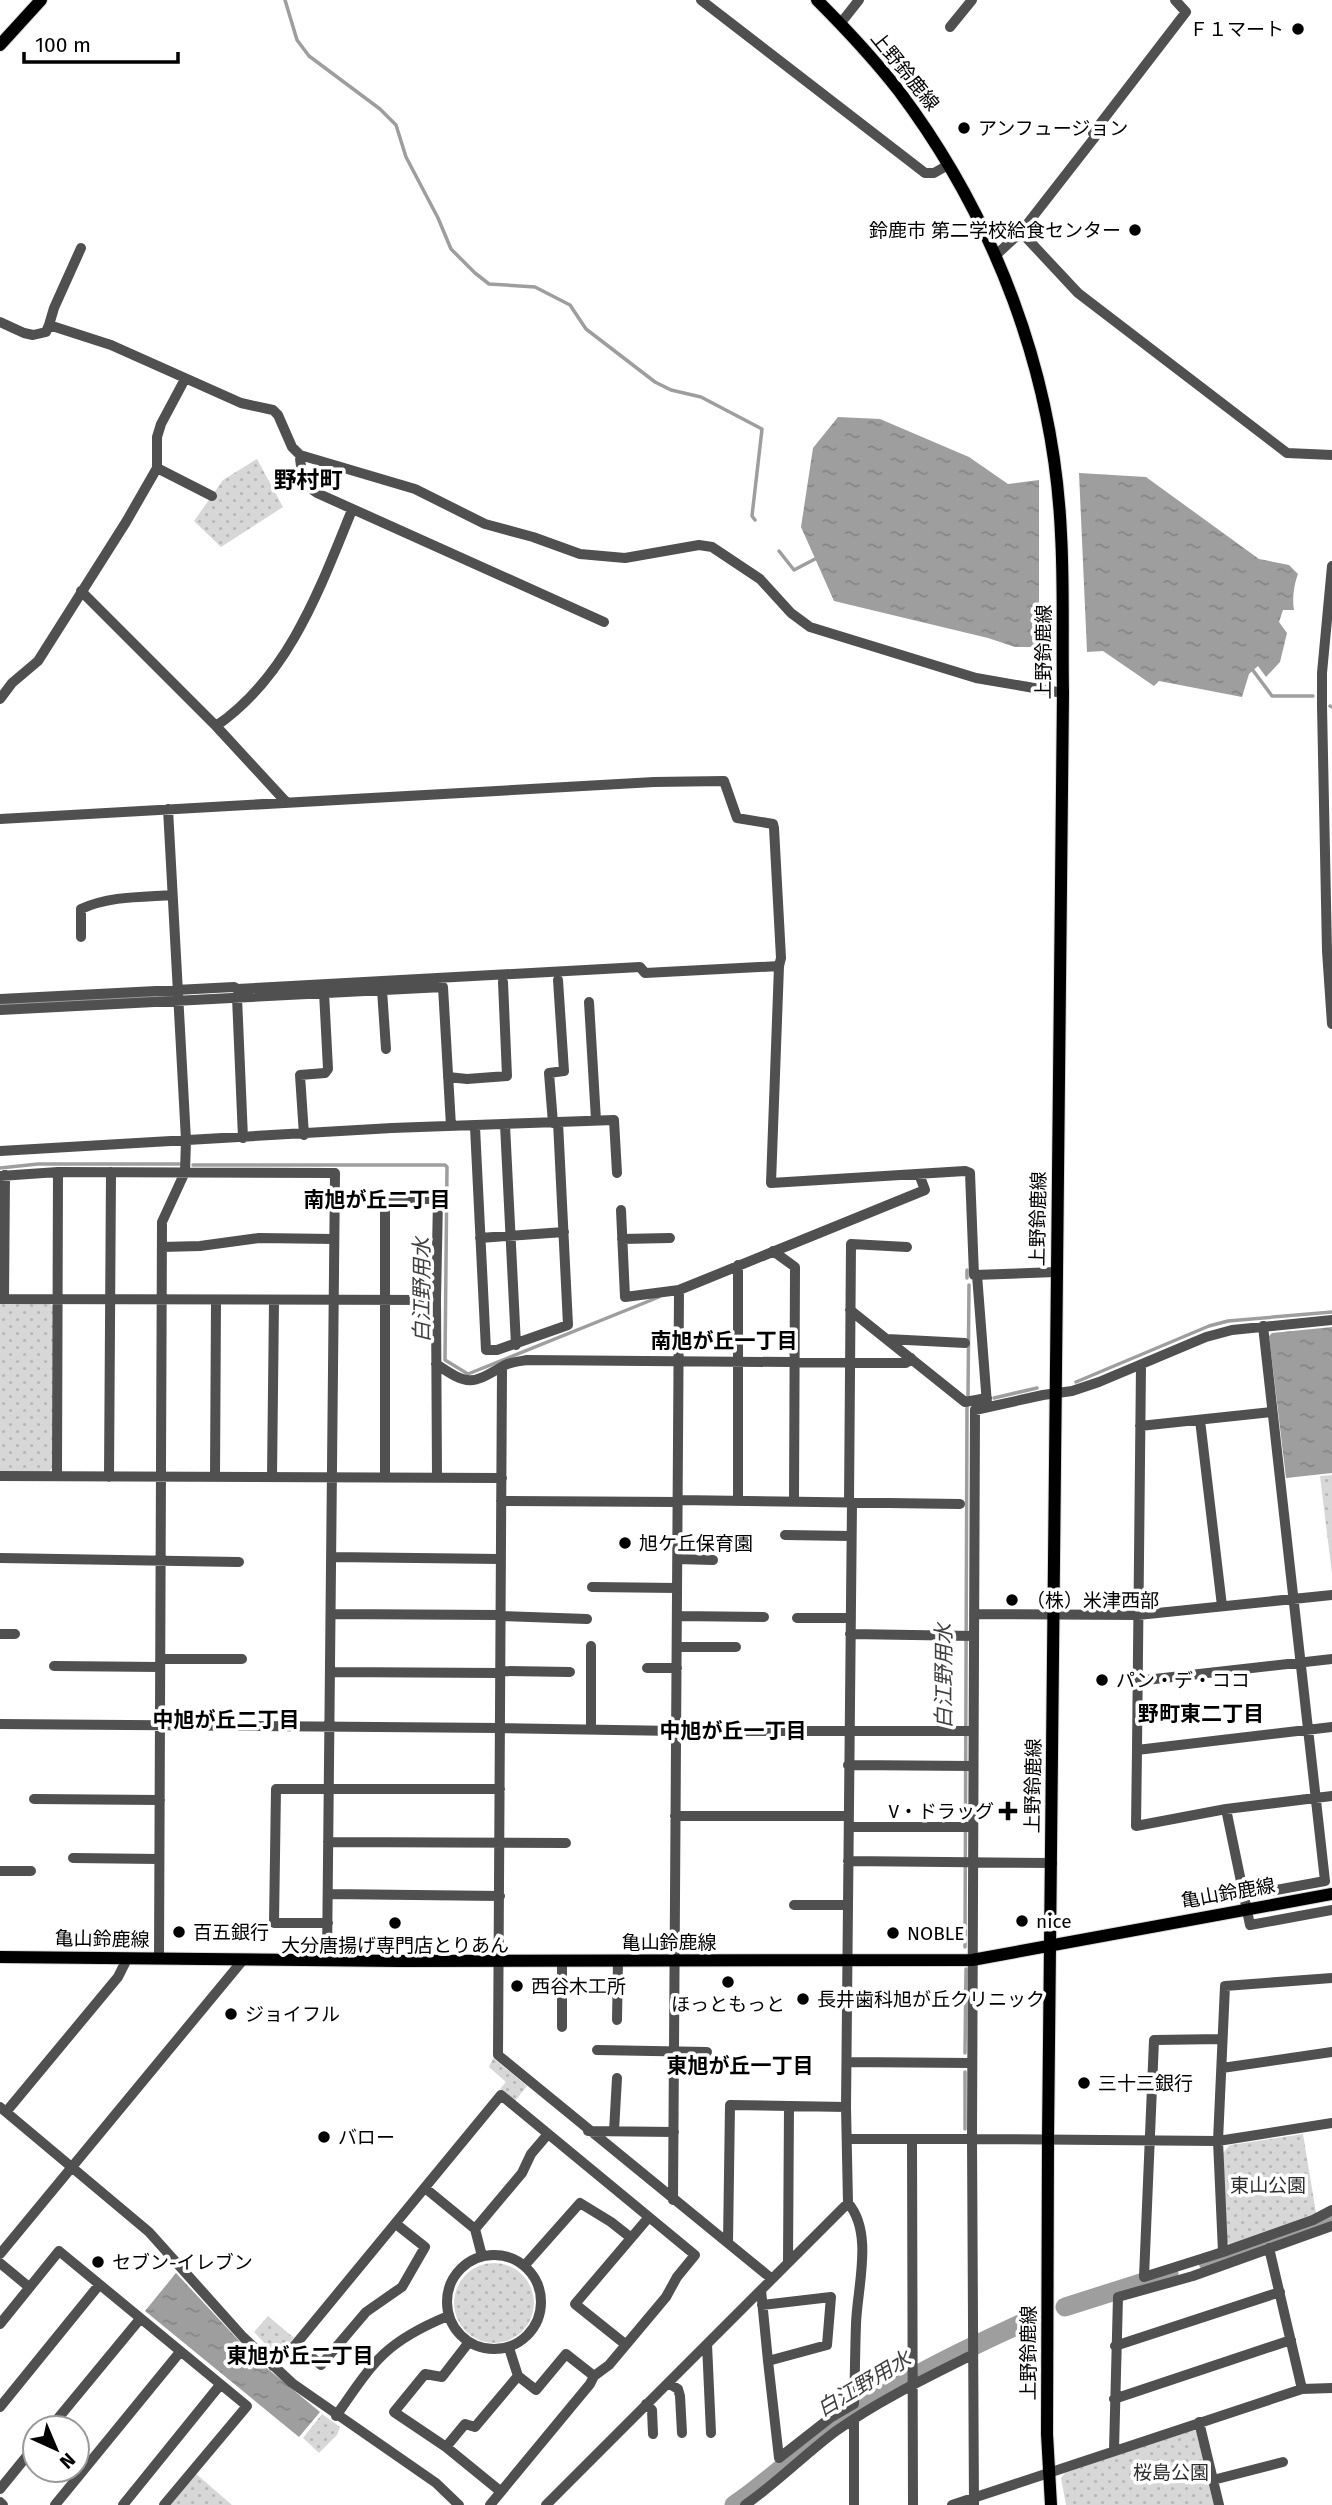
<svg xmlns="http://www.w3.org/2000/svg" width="1332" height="2505" viewBox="0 0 1332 2505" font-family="'Fira Sans','Noto Sans JP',sans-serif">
  <defs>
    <pattern id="park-dots" width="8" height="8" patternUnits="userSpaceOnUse" patternTransform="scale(1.75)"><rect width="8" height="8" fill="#d7d7d7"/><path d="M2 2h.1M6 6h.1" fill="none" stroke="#b7b7b7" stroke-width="1.8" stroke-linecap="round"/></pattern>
    <pattern id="water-ripples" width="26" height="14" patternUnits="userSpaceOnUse" patternTransform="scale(1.75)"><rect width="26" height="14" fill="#9e9e9e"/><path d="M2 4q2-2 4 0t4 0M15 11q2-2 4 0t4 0" fill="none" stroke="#868686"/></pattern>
  </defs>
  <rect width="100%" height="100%" fill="#fff"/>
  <path fill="url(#park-dots)" d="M257,459L283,507L221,547L194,521L223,480Z
    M0,1304H50L54,1307L53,1468L47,1473H0Z
    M1332,1475V1574L1320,1476Z
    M493,2058L527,2086L515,2101L500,2089L506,2082L489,2067Z
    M1303,2134L1316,2213L1231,2245L1226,2241L1223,2153L1230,2145Z
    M454 2303a40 40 0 1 1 80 0a40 40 0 1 1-80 0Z
    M268,2316L294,2338L280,2352H273L254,2332Z
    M322,2414L340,2427L337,2435L319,2453L303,2438Z
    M1192,2429L1196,2431L1214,2505H1066L1061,2478L1065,2473Z
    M195,2473L232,2505H170Z"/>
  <path fill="url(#water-ripples)" d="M838,417L880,419L969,457L1008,484L1039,480V647H1015L988,638L834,601L801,527L813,448Z
    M1079,473L1146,477L1259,559L1289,565L1298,574C1294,584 1292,600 1294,610H1283L1279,622L1287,633L1280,662L1266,677L1258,666L1249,674L1242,697L1159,681L1154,686L1103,651L1087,652Z
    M1332,1327V1473L1286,1478L1269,1336L1272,1333Z
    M176,2273L257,2360L320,2412L299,2437L145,2311Z"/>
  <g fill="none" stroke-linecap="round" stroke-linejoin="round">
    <path stroke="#9e9e9e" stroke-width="3.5" d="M285,0L297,40L309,56L380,109L396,125L406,157L438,218L451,249L475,273L489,284L535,287L570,305L586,329L655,382L671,390L701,397L762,429L752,516L755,520
      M779,551L794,570L815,559
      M1252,669L1272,696H1313
      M1330,706L1332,707
      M0,1005L178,995
      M193,1165H445L447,1167L445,1360L468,1374L659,1297
      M0,1168L38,1164H180
      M967,1270V1278
      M1076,1382L1209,1326L1228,1321L1332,1312
      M968,1397L969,1285
      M994,1398L1037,1388
      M965,1947L967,1406
      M965,2053L966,1969
      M965,2129V2072"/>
    <path stroke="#9e9e9e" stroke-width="19" d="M1208,2262L1332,2218
      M1065,2307L1169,2274
      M734,2505C770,2481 800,2450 835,2425C895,2383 963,2350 1029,2320"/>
    <defs>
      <path id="major" d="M817,0C846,29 874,59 899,91C995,219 1054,374 1061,534C1064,587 1062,640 1063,693L1048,2139L1047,2434L1051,2505
        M0,45L41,0
        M0,1957L400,1961L972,1960L1332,1894"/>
    </defs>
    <use href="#major" stroke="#dbdbdb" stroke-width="14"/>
    <path stroke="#505050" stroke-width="10" d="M701,0L925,173H934L948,165
      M840,24L859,0
      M950,27L972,0
      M1021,232L1095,137L1093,133L1186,12L1175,0
      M996,255L1021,232L1078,293L1287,453L1332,455
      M0,322L24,333L33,335L46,332L49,325L111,345L241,403L273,410L278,415L292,447L300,455L415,489L485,524L533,537L580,554L625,558L699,545L712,547L760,579L791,613L810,627L976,678L1063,693
      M49,325L54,308L81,248
      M300,455C300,469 305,486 317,493L604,622
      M157,468L212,496
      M1332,566L1322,673V706L1327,951L1332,1024
      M81,591L216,726L287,803
      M0,699L12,683L38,661L126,522L157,468V437L161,424L185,379
      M216,726C289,676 320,588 352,510
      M0,819L654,782L724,781L737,818L773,824L774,828L781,958L779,966L771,1183L965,1171L970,1173L974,1275L1056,1272
      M81,937V909C109,896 142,897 172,895
      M382,990L386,1049
      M237,997L243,1138
      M0,999L234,987L237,989L640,967L645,973L779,966
      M589,1002L596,1120
      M0,1010L443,987L451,1126
      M448,1077L467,1079L507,1076L503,982
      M558,1122L614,1120L617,1173
      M553,1123L549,1073L564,1071L558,980
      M505,1125L516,1345
      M304,1135L300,1075L325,1073L328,1069L324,992
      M0,1151L392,1128L558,1122L568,1325L497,1350H486L475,1127
      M0,1176L58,1172L335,1173L327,1960
      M335,1199H438L436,1300L437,1478
      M621,1210L625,1297L679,1290L925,1190L919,1174
      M480,1238L564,1232
      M622,1239L670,1238
      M162,1247L200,1246L259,1238L334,1239
      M773,1251L795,1267L794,1501
      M977,1275L987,1404
      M0,1299L436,1300
      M4,1299L5,1175
      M850,1310L965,1402L987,1398
      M887,1339L965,1343
      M436,1364C470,1387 472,1384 505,1365C511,1362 521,1361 527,1360L906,1363L911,1358
      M502,1369L498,2055L772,2279
      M1200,1420L1222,1606
      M1140,1426L1272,1412
      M0,1476L502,1478
      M57,1476L58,1172
      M109,1477L111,1172
      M215,1477L216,1300
      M272,1477L274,1301
      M385,1477V1199
      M678,1500L960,1504
      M501,1501L678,1502
      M738,1501V1265
      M849,1502L851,1244L907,1247
      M785,1535L851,1536
      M332,1557L500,1559
      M0,1558L239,1562
      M678,1559L713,1560
      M592,1587L677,1588
      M331,1614L501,1615
      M974,1614L1138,1615L1332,1595
      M501,1616L587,1619
      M677,1616L764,1617
      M797,1618H851
      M0,1634H15
      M850,1634L974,1636
      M591,1646V1730
      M677,1647H736
      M161,1659H242
      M54,1666L160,1667
      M647,1668H677
      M500,1671L570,1672
      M330,1672L500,1673
      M1137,1681L1332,1659
      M0,1724L500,1728L676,1731H973
      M1332,1727L1137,1750L1136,1826L1226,1809L1332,1796
      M1137,1750L1141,1365
      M848,1765L973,1766
      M34,1799L160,1800
      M1226,1809L1250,1925L1332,1910
      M675,1816H849
      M849,1827H972
      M328,1842L566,1843
      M73,1858L159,1859
      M848,1861L1052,1863
      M0,1871H31
      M328,1894L500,1896
      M1243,1896L1325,1881L1263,1326
      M794,1905H848
      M328,1923H274L276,1789H500
      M159,1959L162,1222L185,1172L186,1140L168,809
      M617,2020L618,1961
      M562,2027V1961
      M1222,2039L1154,2040L1144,2277L1223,2252
      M597,2050L707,2052
      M847,2062L971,2063
      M1222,2068L1332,2052
      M0,2107L149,2232L243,2337L292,2383L436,2483L459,2505
      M6,2112L118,1977L127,1959
      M1332,2123L1218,2141L1223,2252L1313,2220L1332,2210
      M588,2131L674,2132
      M614,2131L617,2078
      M847,2139H972L975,1410L1043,1395L1072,1391L1099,1382L1206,1337L1232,1330L1332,1320
      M912,2140L913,2505
      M425,2188L475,2229L482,2256
      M673,2200L679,1290
      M475,2229L522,2173L531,2154L548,2134
      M728,2242L730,2105L846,2107
      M0,2254L243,1960
      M447 2302a47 47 0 1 1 94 0a47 47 0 1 1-94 0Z
      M788,2262L789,2106
      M0,2263L29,2287
      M525,2265L580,2203L611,2222L630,2237
      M761,2290L768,2361L827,2345L831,2297L762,2305
      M0,2324L59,2251L247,2406L164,2505
      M469,2342L442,2377L425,2374L394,2412L446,2447L465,2424L475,2427L518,2376L509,2348
      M296,2344L321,2365L366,2312L402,2287L425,2247L396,2224
      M625,2344L575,2304L649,2217
      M707,2344L711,2433
      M1115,2346L1280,2292
      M768,2361L779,2458L830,2418L854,2404C855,2377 855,2351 856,2324C857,2288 874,2233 848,2203L846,2107L852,1502
      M273,2366L296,2344L501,2095L695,2255L677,2277L666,2297L609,2365L594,2376L590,2384L490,2505
      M518,2376L536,2390L566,2354L594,2376
      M668,2383L678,2389L680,2396L682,2433
      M1302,2389L1332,2388
      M1114,2399L1291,2340
      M646,2404L652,2410L653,2434
      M0,2407L99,2285
      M336,2416C374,2361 385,2342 448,2316
      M854,2419V2505
      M1199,2422L1219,2505
      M50,2428L140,2319
      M446,2447L500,2491
      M1114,2450L1118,2297L1193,2276L1332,2226
      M1213,2480L1283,2462
      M0,2489L35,2446
      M0,2502L3,2505
      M55,2505L180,2352
      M123,2505L220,2385
      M546,2505L848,2203
      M745,2505C777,2483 805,2454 836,2431C878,2401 926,2378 972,2355
      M952,2505L1302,2389L1269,2248
      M974,2505L972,2139L1218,2141L1225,1986L1332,1978"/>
    <use href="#major" stroke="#000" stroke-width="12"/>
  </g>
  <g fill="#000" stroke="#fff" stroke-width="2.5">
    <circle cx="1298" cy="29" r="7"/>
    <circle cx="964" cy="128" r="7"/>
    <circle cx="1135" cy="230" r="7"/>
    <circle cx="625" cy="1543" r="7"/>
    <circle cx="1012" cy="1600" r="7"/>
    <circle cx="1102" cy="1680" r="7"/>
    <path d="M1004.5 1800.5h7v7h7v7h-7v7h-7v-7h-7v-7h7z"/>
    <circle cx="1022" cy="1921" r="7"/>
    <circle cx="395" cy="1923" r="7"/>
    <circle cx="179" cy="1932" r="7"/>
    <circle cx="893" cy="1933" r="7"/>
    <circle cx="728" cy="1982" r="7"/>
    <circle cx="517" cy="1986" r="7"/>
    <circle cx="803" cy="1999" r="7"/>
    <circle cx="231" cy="2014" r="7"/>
    <circle cx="1084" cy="2083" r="7"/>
    <circle cx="324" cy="2137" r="7"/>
    <circle cx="98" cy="2262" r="7"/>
  </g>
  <g text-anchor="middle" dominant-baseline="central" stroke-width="7" stroke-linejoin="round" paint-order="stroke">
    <g font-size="19" fill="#000" stroke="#fff" text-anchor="start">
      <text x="1284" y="29" text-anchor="end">Ｆ１マート</text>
      <text x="978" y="128">アンフュージョン</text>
      <text x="1121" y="230" text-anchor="end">鈴鹿市 第二学校給食センター</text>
      <text x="639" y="1543">旭ケ丘保育園</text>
      <text x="1026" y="1600">（株）米津西部</text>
      <text x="1116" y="1680">パン・デ・ココ</text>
      <text x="994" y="1811" text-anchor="end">V・ドラッグ</text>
      <text x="1036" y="1921">nice</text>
      <text x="193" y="1932">百五銀行</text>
      <text x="907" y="1933">NOBLE</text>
      <text x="395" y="1945" text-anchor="middle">大分唐揚げ専門店とりあん</text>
      <text x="531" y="1986">西谷木工所</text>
      <text x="817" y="1999">長井歯科旭が丘クリニック</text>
      <text x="728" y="2004" text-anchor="middle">ほっともっと</text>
      <text x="245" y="2014">ジョイフル</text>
      <text x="1098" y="2083">三十三銀行</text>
      <text x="338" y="2137">バロー</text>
      <text x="112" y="2262">セブン-イレブン</text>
    </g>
    <g font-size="19" fill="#000" stroke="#fff">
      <text transform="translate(905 71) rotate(51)">上野鈴鹿線</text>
      <text transform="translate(1043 652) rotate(-90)">上野鈴鹿線</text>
      <text transform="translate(1038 1219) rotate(-89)">上野鈴鹿線</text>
      <text transform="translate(1033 1786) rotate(-89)">上野鈴鹿線</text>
      <text transform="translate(1228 1893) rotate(-10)">亀山鈴鹿線</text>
      <text transform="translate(102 1939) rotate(1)">亀山鈴鹿線</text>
      <text x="669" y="1942">亀山鈴鹿線</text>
      <text transform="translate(1028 2353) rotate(-90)">上野鈴鹿線</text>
    </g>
    <g font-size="19" fill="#2e2e2e" stroke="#fff">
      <text x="1268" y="2185">東山公園</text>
      <text x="1171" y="2472">桜島公園</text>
    </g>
    <g font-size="21" font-weight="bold" fill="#000" stroke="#fff">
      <text x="377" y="1200">南旭が丘二丁目</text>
      <text x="724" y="1341">南旭が丘一丁目</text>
      <text x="1201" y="1714">野町東二丁目</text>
      <text x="226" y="1720">中旭が丘二丁目</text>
      <text x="733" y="1731">中旭が丘一丁目</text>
      <text x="740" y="2066">東旭が丘一丁目</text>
      <text x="300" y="2356">東旭が丘二丁目</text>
    </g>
    <g font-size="21" font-style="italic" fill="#3f3f3f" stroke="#fff">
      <text transform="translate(422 1290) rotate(-90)">白江野用水</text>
      <text transform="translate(944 1676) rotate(-90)">白江野用水</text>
      <text transform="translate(864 2384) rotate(-31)">白江野用水</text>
    </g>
    <g font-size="23" font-weight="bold" fill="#000" stroke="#fff">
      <text x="308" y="480">野村町</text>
    </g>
  </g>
  <g transform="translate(56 2449) rotate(136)"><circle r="33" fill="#ffffff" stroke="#999999" stroke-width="2"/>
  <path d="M0-5L12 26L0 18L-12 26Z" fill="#000000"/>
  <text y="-10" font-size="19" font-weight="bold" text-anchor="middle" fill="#000000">N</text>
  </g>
  <path d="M24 52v10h154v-10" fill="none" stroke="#000000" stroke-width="3.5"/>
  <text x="35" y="52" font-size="21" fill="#000000" stroke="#ffffff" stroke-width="5" paint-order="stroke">100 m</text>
</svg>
